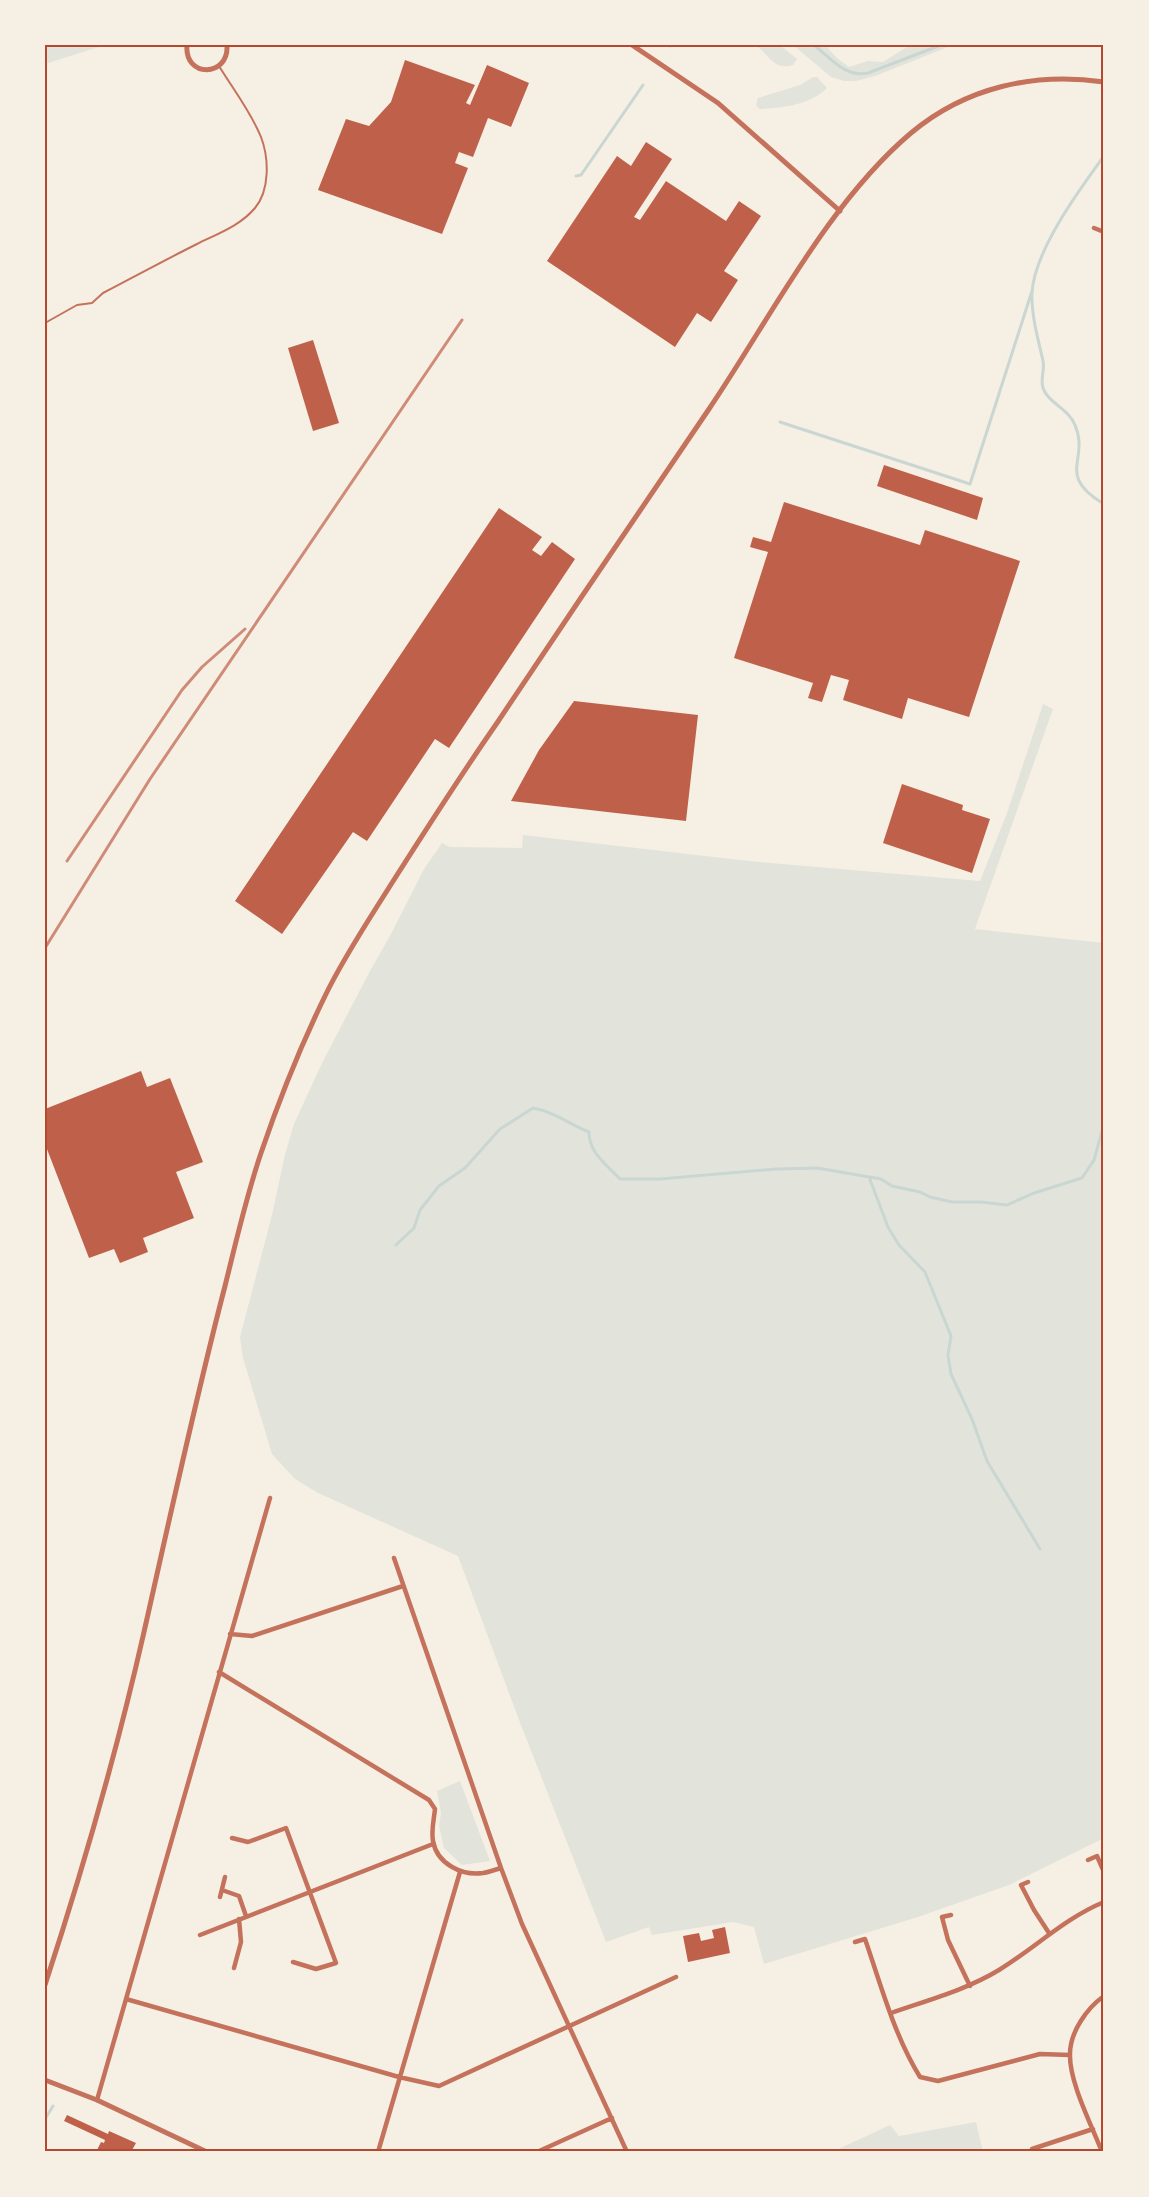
<svg xmlns="http://www.w3.org/2000/svg" width="1149" height="2197" viewBox="0 0 1149 2197" font-family="Figtree,sans-serif">
  <rect width="100%" height="100%" fill="#f6efe4"/>
  <path fill="#e2e4dc" d="M45,45H105L45,64Z
    M756,45H780L797,59L793,65C775,71 768,55 756,45Z
    M793,45H825L837,58L849,67L868,61L883,62L910,45H953L875,76L856,81H844L831,77Z
    M813,77H817L827,88C810,105 783,108 759,109L756,105L758,98L800,85Z
    M1043,704L1053,709L975,929L1104,943V1838L1009,1885L918,1917L764,1964L754,1927L733,1922L652,1935L649,1927L606,1942L519,1720L458,1556L318,1493L295,1479L272,1454L243,1358L240,1337L272,1215L285,1154L294,1124L323,1061L370,971L391,934L424,869L442,843L450,847L522,848L523,835L749,861L980,881L1007,813Z
    M460,1781L490,1861L462,1865L444,1848L439,1826L441,1813L437,1791Z
    M976,2122L983,2152H832L890,2125L899,2136Z"/>
  <g fill="none" stroke-linecap="round" stroke-linejoin="round">
    <path stroke="#c9d6d2" stroke-width="3" d="M814,45C831,58 845,78 868,73L941,45
      M670,46V45
      M1104,156C1080,189 1034,251 1032,293C1031,315 1038,338 1043,361C1045,369 1040,380 1043,388C1048,403 1068,408 1075,425C1090,460 1055,475 1104,504
      M576,176L581,175L643,85
      M780,422L970,484L1032,291
      M869,1177L888,1227L899,1245L925,1272L951,1336L948,1355L951,1374L972,1419L987,1461L1040,1549
      M396,1245L414,1228L420,1210L439,1186L465,1168L500,1129L533,1108C555,1112 569,1124 589,1132C589,1153 606,1164 620,1179H660L776,1169L817,1168L881,1179L892,1186L920,1192L930,1197L952,1202H981L1007,1205L1034,1193L1082,1178L1094,1160L1104,1124
      M45,2119L53,2106"/>
  </g>
  <path fill="#bf614a" d="M405,60L475,85L466,103L470,105L487,65L529,83L511,127L488,118L473,157L459,152L455,163L468,168L442,234L318,190L346,119L369,126L391,102Z
    M646,142L672,159L634,217L640,220L666,181L726,221L739,201L761,216L724,271L738,280L711,322L697,313L675,347L547,261L617,156L631,166Z
    M313,340L339,423L313,431L288,348Z
    M884,465L983,498L977,520L877,486Z
    M784,502L920,545L925,530L1020,561L969,717L908,698L902,719L843,700L849,680L831,675L822,702L808,698L813,683L734,658L768,552L750,547L753,537L771,542Z
    M499,508L542,537L532,550L541,556L552,542L575,559L449,748L435,739L367,841L353,832L282,934L235,901Z
    M574,701L698,715L686,821L511,801L539,750Z
    M902,784L963,805L962,810L990,819L972,873L883,843Z
    M141,1071L147,1087L170,1078L203,1162L176,1172L194,1218L143,1238L148,1252L120,1263L114,1249L89,1258L45,1144V1109Z
    M725,1927L730,1953L688,1962L683,1936L699,1933L701,1941L714,1938L712,1930Z
    M67,2115L108,2134L109,2131L136,2143L131,2152H96L101,2142L104,2143L105,2140L64,2121Z"/>
  <g fill="none" stroke-linecap="round" stroke-linejoin="round">
    <path stroke="#c5725c" stroke-width="2" d="M45,323L77,305L92,303L103,293C134,277 165,260 197,244C217,234 240,226 255,208C270,190 269,158 261,137C251,112 233,89 219,66"/>
    <path stroke="#c5725c" stroke-width="4.5" d="M1094,228L1104,232
      M394,1558L501,1868L522,1924L627,2152
      M230,1634L252,1636L403,1586
      M219,1672L429,1800L435,1809C434,1819 431,1830 433,1841C437,1864 462,1876 483,1873C489,1872 495,1870 501,1868
      M232,1838L248,1842L286,1828L336,1963L316,1969L293,1962
      M1088,1860L1097,1856L1104,1872
      M1028,1882L1021,1885L1034,1910L1049,1933
      M222,1890L239,1896L246,1916
      M220,1897L225,1877
      M951,1915L942,1917L948,1940L970,1986
      M200,1935L433,1844
      M855,1942L865,1939C881,1985 894,2035 920,2077L938,2081L1040,2054L1070,2055
      M234,1968L241,1942L239,1919
      M126,1999L399,2077L439,2086L676,1977
      M891,2013C928,2000 966,1990 999,1970C1035,1948 1065,1918 1104,1902
      M97,2100L270,1498
      M378,2152L460,1872
      M537,2152L612,2118
      M1031,2152L1032,2149L1093,2129
      M1102,2152C1092,2126 1069,2082 1070,2054C1070,2032 1087,2008 1104,1996"/>
    <path stroke="#c5725c" stroke-width="5" d="M187,45C184,78 229,78 227,45
      M632,45L718,103L840,211
      M45,1985C83,1869 117,1751 144,1632C170,1517 195,1401 225,1286C236,1242 246,1197 261,1153C279,1100 301,1045 326,994C344,957 368,921 390,886C425,831 460,776 497,723C567,618 638,513 709,409C770,319 828,203 911,133C966,87 1034,72 1104,82
      M45,2080L97,2100L207,2152"/>
    <path stroke="#cf8b77" stroke-width="3" d="M67,861L182,690L202,667L245,629
      M45,948L150,779L462,320"/>
  </g>
  <rect width="1149" height="2197" fill="none" stroke="#f6efe4" stroke-width="93"/>
  <rect x="46" y="46" width="1056" height="2104" fill="none" stroke="#b5482f" stroke-width="2"/>
</svg>
